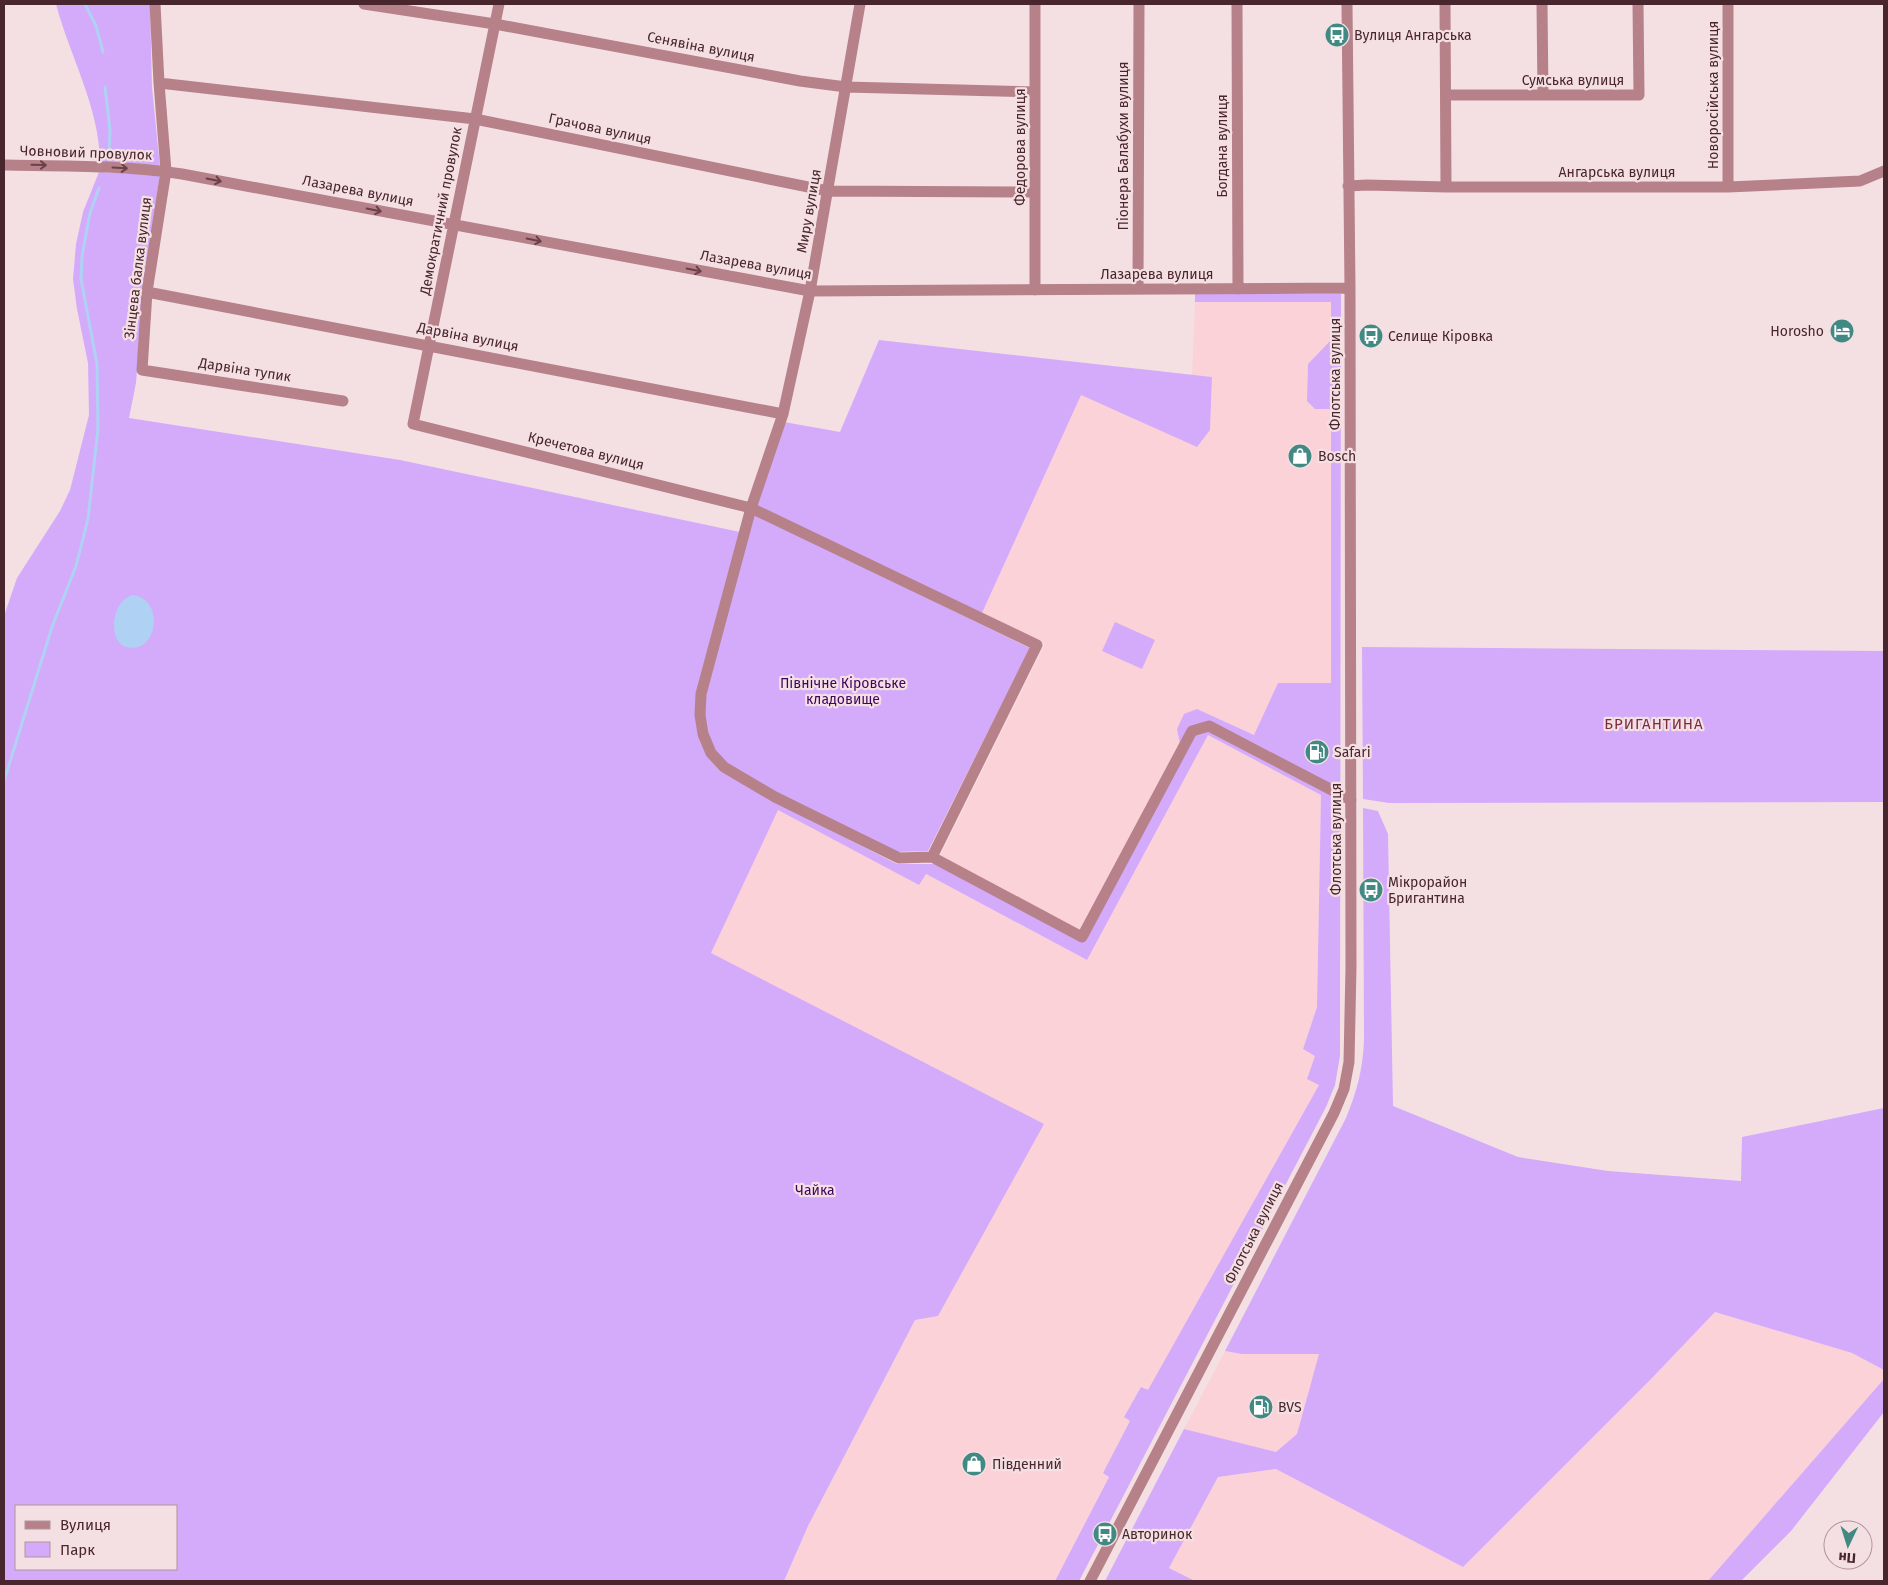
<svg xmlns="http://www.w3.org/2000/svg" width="1888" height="1585" viewBox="0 0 1888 1585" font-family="'Fira Sans',sans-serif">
  <rect width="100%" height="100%" fill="#f4e0e3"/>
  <path fill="#fcd2d9" d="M1195,302H1331V340L1308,364L1315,409H1331V683H1278L1254,735L1197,709L1177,729L1180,744L1080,930L940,856L1045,644L982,613L1081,394L1197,447L1210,430L1212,377L1192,375Z
    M1208,735L1321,795L1317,1007L1303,1049L1316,1056L1319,1085L1148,1391L1141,1387L1124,1417L1131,1421L1103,1473L1109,1476L1055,1581H784L808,1526L915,1320L938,1316L711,953L778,809L919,885L925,874L1087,960Z
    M1715,1312L1852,1353L1884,1370V1379L1708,1581H1195L1169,1568L1218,1477L1276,1469L1463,1567L1652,1378Z
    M1225,1351L1242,1354H1320L1297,1434L1276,1453L1184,1429Z"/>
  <path fill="#d4aafb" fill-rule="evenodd" d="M56,4H150L152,87L160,167L100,164C100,108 70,57 56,4Z
    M99,172L160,175L143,290L136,383L129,418L400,460L740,532L699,681L708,755L780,804L897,864H936L1080,930L1180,744L1177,729L1184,714L1197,709L1254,735L1278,683H1331V409H1315L1307,401L1308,364L1331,340V302H1195V294H1341L1340,1056L1335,1085L1326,1107L1079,1581H1055L1109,1477L1103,1473L1130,1421L1124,1417L1141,1387L1148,1390L1319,1085L1307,1079L1315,1056L1303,1049L1317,1007L1321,795L1208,735L1087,960L926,874L919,885L778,810L711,953L1044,1124L938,1316L915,1320L808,1526L784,1581H4V616L17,578L60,511L70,490L89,415L88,363L77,309L73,279L76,244L83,212ZM16,1506H176V1569H16Z
    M879,340L1212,377L1210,430L1197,447L1081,395L982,613L756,507L784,422L840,432Z
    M754,514L1030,648L928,851L897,852L776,794L719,758L707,733L703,706Z
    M1115,622L1155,640L1142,669L1102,651Z
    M1362,647L1884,651V802L1389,803L1363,799Z
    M1363,808L1378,811L1388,834L1393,1106L1518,1157L1608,1171L1741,1181L1742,1137L1884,1108V1370L1852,1353L1715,1312L1652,1378L1463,1567L1276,1469L1218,1477L1169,1568L1195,1581H1105L1184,1429L1276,1452L1297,1434L1319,1354H1242L1225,1351L1346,1118C1357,1091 1363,1069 1364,1040Z
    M1884,1379V1412L1791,1531L1741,1581H1708Z"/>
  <path fill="#afd2f4" d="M133,595C166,600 157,655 127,647C122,646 118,642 116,637C111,621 116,600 133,595Z"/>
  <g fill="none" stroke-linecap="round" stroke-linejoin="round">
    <path stroke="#afd2f4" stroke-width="3" d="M85,4L96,26L103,52
      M105,87L110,130L109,150
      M4,781L52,627L76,566L88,519L98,429L97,364L81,279L82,256L90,213L99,188"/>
    <path stroke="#b7818a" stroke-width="11" d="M155,4L159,83L166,171L147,292L142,370L343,401
      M364,4L495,24L800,81L846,87L1035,92
      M499,4L413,424L751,508L1037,645L932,857
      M860,4L810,291L783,414L751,508L701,694L700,715L703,734L711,753L724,767L775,797L899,858L932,857L1082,937L1192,731L1209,726L1351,800
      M1237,4L1238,289
      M1445,4L1446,187
      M1542,4L1543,95
      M1728,4V187
      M159,83L475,119L828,191L1035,192
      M1446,95H1639L1638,4
      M4,165C63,166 123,165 182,174L810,291L1350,288
      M1348,186L1367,185L1446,187H1728L1860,181L1884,171
      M1138,289L1139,4
      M1035,290V4
      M147,292L783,414
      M1090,1581L1334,1113L1344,1089L1349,1062L1351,967L1350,288L1347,4"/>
  </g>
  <defs><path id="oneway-shaft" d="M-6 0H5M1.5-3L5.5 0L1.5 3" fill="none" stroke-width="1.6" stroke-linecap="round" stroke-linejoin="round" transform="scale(1.25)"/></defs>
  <g stroke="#6a4149">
    <use href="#oneway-shaft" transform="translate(39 165) rotate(1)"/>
    <use href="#oneway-shaft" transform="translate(120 168) rotate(3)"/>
    <use href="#oneway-shaft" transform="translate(214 180) rotate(11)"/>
    <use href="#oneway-shaft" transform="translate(374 210) rotate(11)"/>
    <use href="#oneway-shaft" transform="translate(534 240) rotate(11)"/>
    <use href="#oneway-shaft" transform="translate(694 270) rotate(11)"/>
  </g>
  <defs>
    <symbol id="bus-disc" viewBox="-11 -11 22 22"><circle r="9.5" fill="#428983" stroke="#f4e0e3"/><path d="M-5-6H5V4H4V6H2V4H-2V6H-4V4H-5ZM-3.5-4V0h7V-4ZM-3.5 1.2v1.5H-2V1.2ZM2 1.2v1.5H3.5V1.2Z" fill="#fff"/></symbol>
    <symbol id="hotel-disc" viewBox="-11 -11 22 22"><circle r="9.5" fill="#428983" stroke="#f4e0e3"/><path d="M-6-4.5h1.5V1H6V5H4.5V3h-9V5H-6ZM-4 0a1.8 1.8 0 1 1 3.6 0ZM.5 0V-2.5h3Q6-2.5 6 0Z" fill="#fff"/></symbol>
    <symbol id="shop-disc" viewBox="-11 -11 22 22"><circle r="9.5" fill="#428983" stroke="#f4e0e3"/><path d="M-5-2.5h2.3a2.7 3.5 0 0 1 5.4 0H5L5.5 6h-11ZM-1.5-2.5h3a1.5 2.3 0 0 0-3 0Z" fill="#fff"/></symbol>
    <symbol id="fuel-disc" viewBox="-11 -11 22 22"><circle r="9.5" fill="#428983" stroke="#f4e0e3"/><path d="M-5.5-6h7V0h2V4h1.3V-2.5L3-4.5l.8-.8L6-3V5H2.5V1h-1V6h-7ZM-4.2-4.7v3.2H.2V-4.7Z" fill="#fff"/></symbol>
  </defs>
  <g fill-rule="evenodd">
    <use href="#bus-disc" x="1323" y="21" width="28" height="28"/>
    <use href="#hotel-disc" x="1828" y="317" width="28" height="28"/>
    <use href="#bus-disc" x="1357" y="322" width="28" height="28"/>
    <use href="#shop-disc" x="1286" y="442" width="28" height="28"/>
    <use href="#fuel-disc" x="1303" y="738" width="28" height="28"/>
    <use href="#bus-disc" x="1357" y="876" width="28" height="28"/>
    <use href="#fuel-disc" x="1247" y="1393" width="28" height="28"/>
    <use href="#shop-disc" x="960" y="1450" width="28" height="28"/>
    <use href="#bus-disc" x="1091" y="1520" width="28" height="28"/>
  </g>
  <g text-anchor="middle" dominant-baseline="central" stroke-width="4.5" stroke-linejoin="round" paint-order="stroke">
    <g font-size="14" fill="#49252d" stroke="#f4e0e3" text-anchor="start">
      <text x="1354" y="35">Вулиця Ангарська</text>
      <text x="1824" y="331" text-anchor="end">Horosho</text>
      <text x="1388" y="336">Селище Кіровка</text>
      <text x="1318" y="456">Bosch</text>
      <text x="1334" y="752">Safari</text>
      <text x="1388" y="882">Мікрорайон<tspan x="1388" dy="16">Бригантина</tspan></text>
      <text x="1278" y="1407">BVS</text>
      <text x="992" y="1464">Південний</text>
      <text x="1122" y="1534">Авторинок</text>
    </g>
    <g font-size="14" fill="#49252d" stroke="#f4e0e3">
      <text transform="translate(701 47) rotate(11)">Сенявіна вулиця</text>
      <text x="1573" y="80">Сумська вулиця</text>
      <text transform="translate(1713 95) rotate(-90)">Новоросійська вулиця</text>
      <text transform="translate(600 129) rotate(12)">Грачова вулиця</text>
      <text transform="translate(1123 146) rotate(-90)">Піонера Балабухи вулиця</text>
      <text transform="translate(1222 146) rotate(-90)">Богдана вулиця</text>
      <text transform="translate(1020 147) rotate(-90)">Федорова вулиця</text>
      <text transform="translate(86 153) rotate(2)">Човновий провулок</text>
      <text x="1617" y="172">Ангарська вулиця</text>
      <text transform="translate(358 191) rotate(11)">Лазарева вулиця</text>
      <text transform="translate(441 211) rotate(-79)">Демократичний провулок</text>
      <text transform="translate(809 211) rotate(-80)">Миру вулиця</text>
      <text transform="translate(756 265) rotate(10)">Лазарева вулиця</text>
      <text transform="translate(138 268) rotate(-83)">Зінцева балка вулиця</text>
      <text x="1157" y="274">Лазарева вулиця</text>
      <text transform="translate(468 337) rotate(11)">Дарвіна вулиця</text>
      <text transform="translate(245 370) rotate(9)">Дарвіна тупик</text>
      <text transform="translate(1335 374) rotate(-90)">Флотська вулиця</text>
      <text transform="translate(586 451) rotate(14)">Кречетова вулиця</text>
      <text transform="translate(1336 839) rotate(-90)">Флотська вулиця</text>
      <text transform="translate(1254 1233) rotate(-63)">Флотська вулиця</text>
    </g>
    <g font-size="14" fill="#3f0361" stroke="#f4e0e3">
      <text x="843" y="683">Північне Кіровське<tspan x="843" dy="16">кладовище</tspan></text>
      <text x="815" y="1190">Чайка</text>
    </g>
    <g font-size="15" letter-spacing="1" fill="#792c40" stroke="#f4e0e3">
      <text x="1654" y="724">БРИГАНТИНА</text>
    </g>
  </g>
  <rect width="1888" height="1585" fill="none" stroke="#49252d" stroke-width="10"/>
  <rect x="15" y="1505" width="162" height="65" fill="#f4e0e3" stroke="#b0959a"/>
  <rect x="25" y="1521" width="25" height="8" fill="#b7818a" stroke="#b0959a"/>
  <text x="60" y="1530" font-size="15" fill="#49252d">Вулиця</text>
  <rect x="25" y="1542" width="25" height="15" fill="#d4aafb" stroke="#b0959a"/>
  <text x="60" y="1555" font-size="15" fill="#49252d">Парк</text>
  <g transform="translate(1848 1545) rotate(184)"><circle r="24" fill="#f4e0e3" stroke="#b0959a"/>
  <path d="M0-4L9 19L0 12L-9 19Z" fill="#428983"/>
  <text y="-8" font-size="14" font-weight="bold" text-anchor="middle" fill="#49252d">Пн</text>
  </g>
</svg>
